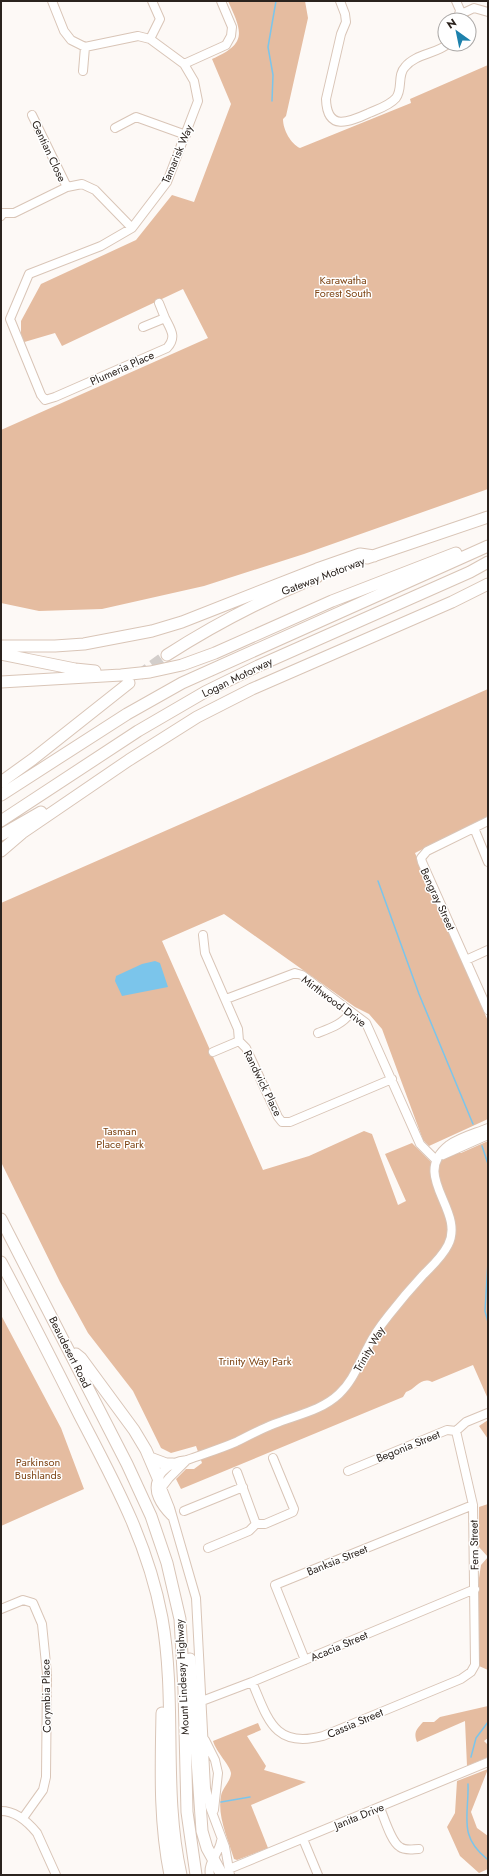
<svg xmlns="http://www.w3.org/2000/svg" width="489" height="1876" viewBox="0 0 489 1876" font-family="Jost,sans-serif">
  <rect width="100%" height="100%" fill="#fdf9f6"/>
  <path fill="#e5bca0" d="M228,1H305L308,18L286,116L283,119C283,130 291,144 300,148L411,103L410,99L488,65V489L304,554L204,586L102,609L39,611L1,603V430L208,338L183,289L62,346L55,333L21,343V321L41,284L136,240L172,195L194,202L231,104L212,59C248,43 242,32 228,1Z
    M488,689V816L415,853L488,1021V1119L429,1146L423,1140L382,1029L369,1014L355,1007L224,914L162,941L263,1170L309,1156L364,1131L372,1134L398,1205L406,1201L385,1154L412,1143L434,1165C442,1161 453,1152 461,1153L488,1141V1399L473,1365L432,1382C421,1376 416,1389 406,1392L403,1397L181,1489L176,1479L186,1469H194L202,1463L196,1446L171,1453L161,1448L133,1391L88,1333L60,1282L1,1162V903Z
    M1,1315L61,1428L84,1489L1,1526Z
    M488,1420V1439L479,1426Z
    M488,1504V1670L479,1666V1578L481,1565L488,1557L479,1547V1507Z
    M488,1706V1738L484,1741L488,1745V1757L467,1766L465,1721L417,1742C413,1732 417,1729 423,1722H434L440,1717Z
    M258,1723L261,1730L247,1736L266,1766L264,1770L306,1782L251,1805L268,1848L237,1860L234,1859C228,1839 217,1816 221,1796C222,1788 231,1781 231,1773C230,1765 216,1752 213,1741Z
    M488,1769L471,1812L477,1828L488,1836V1869L479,1873L460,1856L447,1827L455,1813L457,1781Z"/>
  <path fill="#7bc5eb" d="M155,961L160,963L168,987L122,996L115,981L116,976L142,964Z"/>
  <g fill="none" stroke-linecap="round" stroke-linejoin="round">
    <path stroke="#7bc5eb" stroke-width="1.5" d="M272,101L273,75L268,47L276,1
      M378,881L419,994L473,1124
      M482,1146L488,1164
      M488,1262L485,1311L488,1322
      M471,1757L476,1738L488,1722
      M468,1784C469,1816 458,1836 487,1859
      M221,1802L250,1797"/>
    <path stroke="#d3cecb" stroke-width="11" stroke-dasharray="11 5.5" stroke-linecap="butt" d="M139,675L167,655"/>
    <defs>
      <path id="minor" d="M52,1L64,31L71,40L85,47L138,36L150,39L184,64L194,81L198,101L167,182L132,228L101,246L29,274L10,319L41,395L45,400L55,397L167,348C177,337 171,330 165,318
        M340,1L345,14L346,22L341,34L326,99C327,132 349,122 369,113C378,109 389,106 396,98C403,89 397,75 405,67C415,54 436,54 448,44
        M456,1L460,10L458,19
        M459,15L474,8L488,12
        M150,39L160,19L152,1
        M184,64L226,45L231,36L232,27L221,1
        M83,71L85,47
        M32,115L67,187
        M115,128L136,117L186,135
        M1,216L3,213H14L67,187L82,184L95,190L132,228
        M143,327L165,318L159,303
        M488,821L427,851L421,858L422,862L488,1010
        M474,828L488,862
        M203,935L205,953L238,1029L239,1041L246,1048L278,1117L282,1122H290L392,1079
        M466,960L488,950
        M226,999L295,973L302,975L366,1023L420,1144L436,1160
        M318,1033C331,1028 343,1024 351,1012
        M213,1052L239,1041
        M443,1155L488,1135
        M348,1471L447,1430L456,1431L466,1422L488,1413
        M237,1472L256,1524
        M158,1478L170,1508L196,1598L206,1788L210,1807L225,1847L230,1875
        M162,1487L169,1478L187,1460
        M184,1511L243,1487
        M171,1516C166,1511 161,1505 158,1498C149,1478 169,1461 187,1460C203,1454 220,1449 236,1442C248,1436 261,1429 274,1424C296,1415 321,1411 339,1394C353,1381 359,1363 368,1347C373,1336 381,1325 389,1315C400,1301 411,1288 423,1275C432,1266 442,1257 448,1245C466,1210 409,1176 449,1145C460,1137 476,1133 488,1128
        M208,1548L249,1531L256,1524H265L293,1512L294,1509L273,1458
        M1,1609L23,1600L33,1603L42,1624L47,1674L46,1777L43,1790L23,1818
        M305,1660L275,1585L473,1505
        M252,1682C268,1719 274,1749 323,1736L461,1679L471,1672L475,1665L473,1505L456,1431
        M202,1701L252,1682L475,1589
        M205,1740L215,1760L218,1773L214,1810
        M380,1808C384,1817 391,1842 400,1847C405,1851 413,1849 419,1849
        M1,1811C15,1811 28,1822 37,1833L56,1875
        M303,1839L318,1875
        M229,1869L488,1762
        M210,1875C207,1863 219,1854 221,1841"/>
      <path id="highway" d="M367,558L488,517
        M1,646H55L84,644L152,631L182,622L317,569L360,554L374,556
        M1,654L75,669L95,671
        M167,655C215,624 264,599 317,577
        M1,682L121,675L150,672L182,665L215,653L332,601L456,553
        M1,782L33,759L129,683
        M1,795L127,714L182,683L488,546
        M1,821L138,731L205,692L258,666L470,572L488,562
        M1,835L41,812
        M1,851L22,833L129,760L197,717L252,689L452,602L488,584
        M1,1219L127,1464L151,1516L167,1563L180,1619L184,1690L187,1812L196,1875
        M1,1262C28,1313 54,1364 80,1416C115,1483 148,1543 162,1618C177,1703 162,1790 181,1875
        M76,1354L81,1358L134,1430L146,1450L158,1478
        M150,1458L166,1464H173
        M190,1659L202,1831L207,1848L222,1875
        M162,1713C161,1768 159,1821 170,1875"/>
    </defs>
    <use href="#minor" stroke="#d9c5b7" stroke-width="10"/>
    <use href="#highway" stroke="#d9c5b7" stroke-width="13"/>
    <use href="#minor" stroke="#fff" stroke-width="8"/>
    <use href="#highway" stroke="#fff" stroke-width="11"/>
  </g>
  <g text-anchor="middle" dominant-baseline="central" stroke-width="3" stroke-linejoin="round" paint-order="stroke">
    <g font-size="11" fill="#2b231e" stroke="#fff">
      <text transform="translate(49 151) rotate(65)">Gentian Close</text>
      <text transform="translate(177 154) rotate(-67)">Tamarisk Way</text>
      <text transform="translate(122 368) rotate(-24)">Plumeria Place</text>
      <text transform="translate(323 576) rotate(-21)">Gateway Motorway</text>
      <text transform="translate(237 677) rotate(-26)">Logan Motorway</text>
      <text transform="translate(438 899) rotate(65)">Bengray Street</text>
      <text transform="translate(334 1001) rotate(37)">Mirthwood Drive</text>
      <text transform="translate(263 1083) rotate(64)">Randwick Place</text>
      <text transform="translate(369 1349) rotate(-60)">Trinity Way</text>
      <text transform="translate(70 1352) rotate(63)">Beaudesert Road</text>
      <text transform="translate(408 1446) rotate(-22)">Begonia Street</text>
      <text transform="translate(474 1545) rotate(-91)">Fern Street</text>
      <text transform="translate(337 1560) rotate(-22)">Banksia Street</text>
      <text transform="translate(339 1646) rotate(-23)">Acacia Street</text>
      <text transform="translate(182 1677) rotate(-93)">Mount Lindesay Highway</text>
      <text transform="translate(46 1696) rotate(-91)">Corymbia Place</text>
      <text transform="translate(355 1723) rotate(-23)">Cassia Street</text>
      <text transform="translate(359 1816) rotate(-22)">Janita Drive</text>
    </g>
    <g font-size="11" fill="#7e4515" stroke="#fff">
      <text x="343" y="280">Karawatha<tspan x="343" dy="13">Forest South</tspan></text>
      <text x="120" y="1131">Tasman<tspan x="120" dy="13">Place Park</tspan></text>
      <text x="255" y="1361">Trinity Way Park</text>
      <text x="38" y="1462">Parkinson<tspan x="38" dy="13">Bushlands</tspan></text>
    </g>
  </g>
  <rect width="489" height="1876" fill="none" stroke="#2b231e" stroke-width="4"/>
  <g transform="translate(457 32) rotate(327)"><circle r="19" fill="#ffffff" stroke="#aaa7a5"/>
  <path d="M0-3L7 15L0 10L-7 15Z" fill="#1d81ac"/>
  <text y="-6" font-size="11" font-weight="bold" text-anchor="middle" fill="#2b231e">N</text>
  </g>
</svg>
